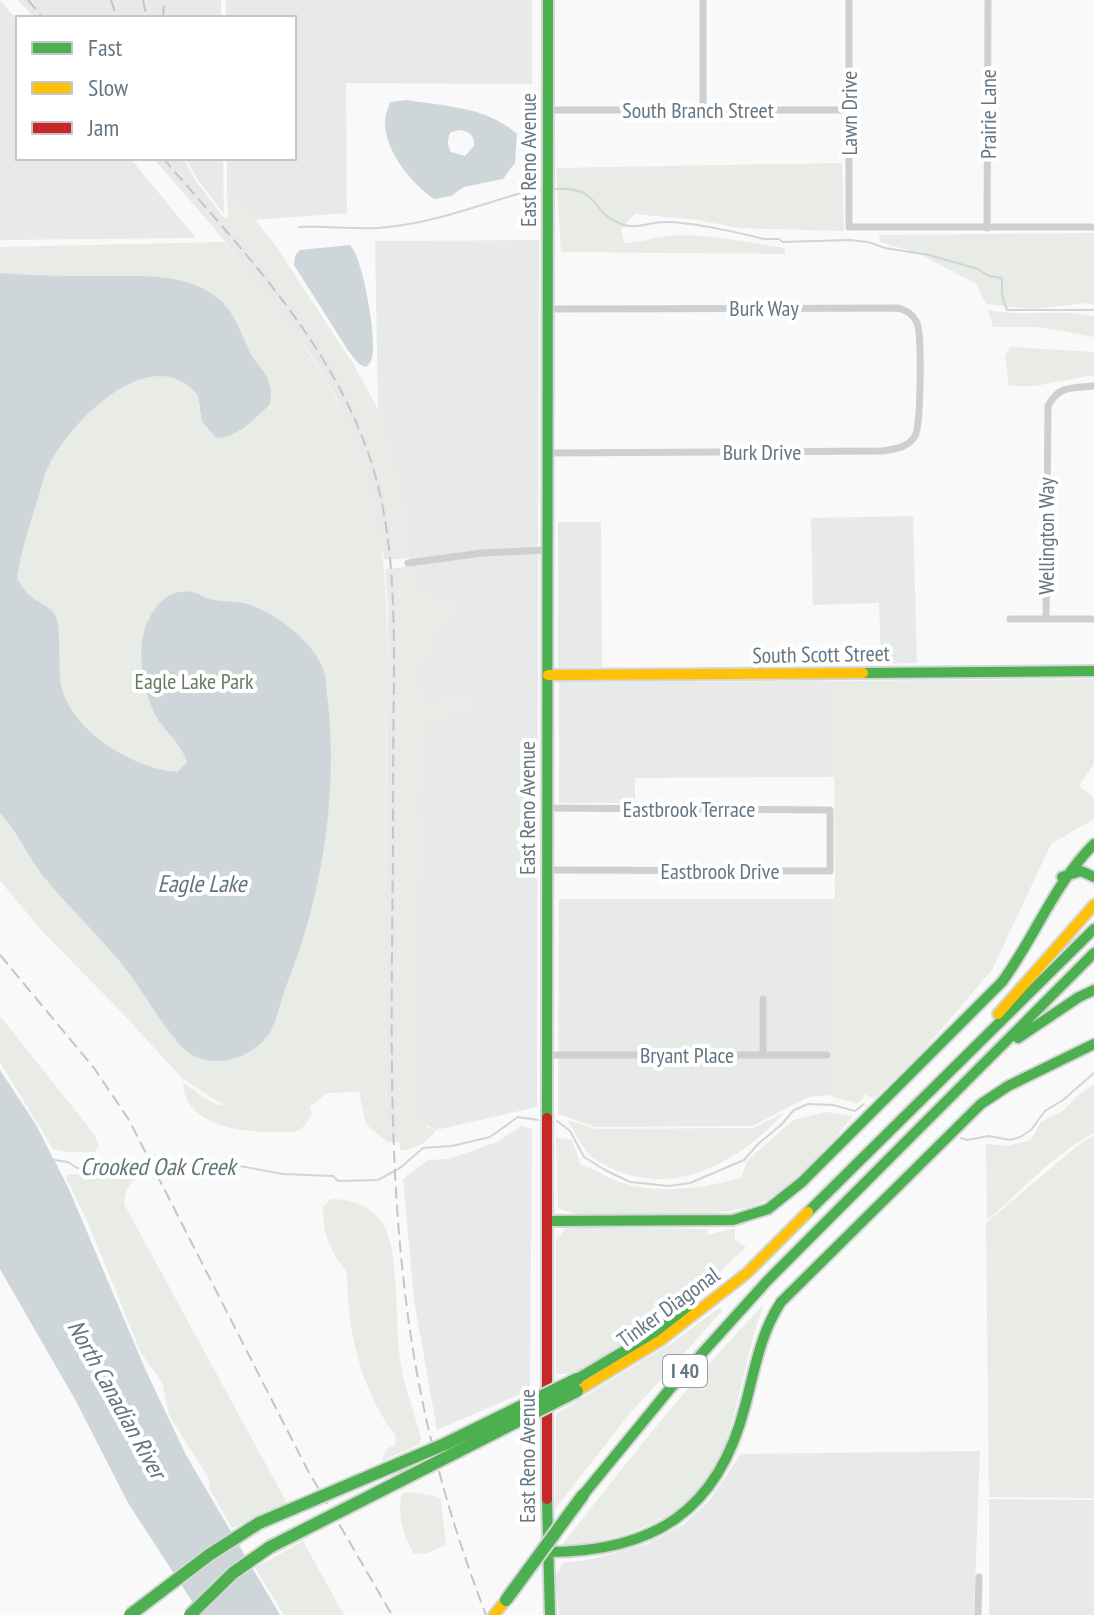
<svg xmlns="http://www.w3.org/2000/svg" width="1094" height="1615" viewBox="0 0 1094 1615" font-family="'PT Sans Narrow',sans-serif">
  <rect width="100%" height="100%" fill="#f9f9f9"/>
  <path fill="#e8e9e9" d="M0,0L18,21V158H130L196,238L0,240Z
    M18,0H221V18H34Z
    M226,0H532V84L346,83L347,213L255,220L227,193V158H294V18H226Z
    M153,158H183L196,181L224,218H228L313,332L338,372L355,404L370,442L383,486L398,559H384L362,459L336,397L310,353L215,229Z
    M185,158H223L224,214L198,180Z
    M539,240L537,1107L436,1130L423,1123L414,1110V1056L418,1043L414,934L418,893L417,795L422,746L412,581L402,501L378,409L375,241Z
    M913,516L917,663L881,664L879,603L813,605L811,518Z
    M558,522H601L602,667L558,668Z
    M398,568L397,1053L400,1142H387L385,957L388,610L385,569Z
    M834,681L836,777L635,778V803H559V682Z
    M559,899H835L832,1095L808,1097L753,1126L595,1127L558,1114Z
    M521,1126L532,1129L530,1390L437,1430L414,1300L403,1179L428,1160L449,1159L472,1151L499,1141Z
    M980,1451L974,1615H559L555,1576L563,1563L593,1559L647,1544L683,1525L709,1501L741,1454Z
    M989,1499L1094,1500V1615H989Z"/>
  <path fill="#e8ebe6" d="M842,163L844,231L738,228L698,220L635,214L621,229L624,243C639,243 652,238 667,236C707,232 746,243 785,248V254L561,252L556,168Z
    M227,193L255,220L273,242L352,362L378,409L402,501L409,558L398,559L383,486L355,404L313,332L228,218Z
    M1094,233V305L1087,303L1032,309L986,304L976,284L918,253L880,242L879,235Z
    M224,242C278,309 335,376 362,460C396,566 386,669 386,778C385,900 385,1021 387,1142L366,1124L359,1092L327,1093L310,1107L312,1115C307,1122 303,1130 294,1132C288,1133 280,1132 275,1132C241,1132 184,1126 183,1082C196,1091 210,1105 225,1106L182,1078L125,1016L44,933L0,881V247Z
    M988,310C1023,317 1059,309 1094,316V337L1038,327H993Z
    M1010,347L1094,352V375L1035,386H1009L1005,356Z
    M410,566L412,578L421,594L456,601C457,618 444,622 432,632L431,656L418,670L419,693L426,702L467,696L471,698V706L465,713L429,719L422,746L417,795L418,893L414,934L419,1015L418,1043L414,1056V1109L428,1128L436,1130C428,1142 415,1150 400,1150L397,1053L398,568Z
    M1094,679V764L1079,786L1094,798V819L1051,844L992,970L920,1054L873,1099L864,1094L863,1099L857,1103L832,1097L835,899L834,681Z
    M0,1016L94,1134L99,1147L94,1152H69L53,1149L0,1062Z
    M1094,1084V1133C1054,1154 1021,1191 987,1220L986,1144L1007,1146L1031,1140L1041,1122L1063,1111L1077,1096Z
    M785,1112C745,1156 685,1194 623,1173C612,1169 594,1161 586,1151C580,1143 573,1129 567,1120L596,1129L754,1128Z
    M826,1112L853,1116C834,1140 796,1183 770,1198C728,1223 626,1214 575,1214L558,1208L556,1137L572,1140L581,1165C594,1168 604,1176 616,1181C658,1195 698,1189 741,1178L747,1161L793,1120Z
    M1094,1136V1498L989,1497L986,1223L1082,1142Z
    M126,1170H149C133,1180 126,1184 124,1204L287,1503L232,1528L210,1490L208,1477L169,1415L162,1382L141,1353L89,1225L67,1180V1175Z
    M331,1199C353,1199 377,1208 386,1230C399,1261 395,1324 400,1360C404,1386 414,1412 421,1438L420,1444L382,1461L386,1449L395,1445L396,1436C360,1390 347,1329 347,1271C329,1252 323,1232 323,1207Z
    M576,1227L707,1229L708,1235L735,1228V1240L746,1247L706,1285L640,1333L575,1374H556V1240L565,1229Z
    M764,1304C745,1354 740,1408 720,1457C695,1518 621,1542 562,1545C627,1462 691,1380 764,1304Z
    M719,1308L722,1311L627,1417L555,1509L556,1414L673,1342Z
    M409,1492L435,1496L441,1500L446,1545L427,1553L414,1554C403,1536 397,1513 402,1494Z
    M303,1541L344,1615H284L255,1568Z"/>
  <path fill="#ced6d9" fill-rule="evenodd" d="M406,100C445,106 487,107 517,134L515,163L503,179L464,187L451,196L434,199C411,183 384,150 385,120C385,115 389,107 390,102ZM461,130C470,132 475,136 474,146L465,156L451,152C447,145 447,139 451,132Z
    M350,245C363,258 377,339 372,357C371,362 370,363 366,367L359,364L349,352L294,265L295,256L300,250Z
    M0,273C33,276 66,276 99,276C140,277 189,271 222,302C235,314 241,334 249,350C260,372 275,376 270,404C255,419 238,437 216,438L202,421L198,395C150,339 72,421 49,465C44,474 42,485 39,495C30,523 21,550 17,579C22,586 26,593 33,598C40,604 52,607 56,617C61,625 58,669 61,685C70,731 134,769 177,772L187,763C183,745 167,734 157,718C143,693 134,646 149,619C158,602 170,589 191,592C199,593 206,599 214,600C223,602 234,601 244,603C273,611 310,638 322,666C327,676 326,690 328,702C338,792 322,896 288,981C281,997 279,1016 270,1032C256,1055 221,1068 196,1057C175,1049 144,992 129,973C103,939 71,910 44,877C28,857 18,832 0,813Z
    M0,1070L35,1123L68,1187L146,1371L186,1455L280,1615H201L128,1503L77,1403L0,1269Z"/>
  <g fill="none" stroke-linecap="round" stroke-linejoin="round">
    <path stroke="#ced6d9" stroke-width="2" d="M552,189C603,186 587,211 621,224C635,230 649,222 664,222C691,222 737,232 764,239H779L783,242L850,240L868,242L885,248L929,255L978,269L989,276L1002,278V295L1007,310H1094
      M299,227C329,225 358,231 388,227C436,222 482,204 528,191L542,190
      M557,1121L570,1131L584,1157L605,1170L630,1182L669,1186L690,1183L744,1160L758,1144L781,1125L794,1110L808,1104L833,1105L855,1111L864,1104
      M961,1138L967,1140L989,1136L1010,1140L1020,1137L1031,1130L1045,1111L1063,1100L1094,1073
      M54,1160L68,1162L77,1168L89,1169L137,1161L168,1168L212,1161L283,1174L333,1176L338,1181L378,1180L400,1168L423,1148L452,1146L490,1137L518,1117L538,1120"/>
    <defs>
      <path id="fast" d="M863,673L1094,671
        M1062,877L1081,871L1094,877
        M1018,1038L1079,997L1094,990
        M547,1118L548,0
        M808,1212L1094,929
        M547,1221L733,1220L768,1209L802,1182L1002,982C1035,937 1054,884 1094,844
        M577,1379L656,1332L689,1309
        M583,1495L669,1390L768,1280L1094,953
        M547,1499L550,1615
        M547,1552C653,1552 718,1512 745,1406C755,1369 760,1334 781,1302L981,1104L1008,1086L1094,1044"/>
      <path id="slow" d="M548,675L863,673
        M998,1014L1094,905
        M577,1391L661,1340L747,1273L808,1212
        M494,1615L506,1600"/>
      <path id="jam" d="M547,1499V1118"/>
    </defs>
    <use href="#fast" stroke="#d5d6d7" stroke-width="14"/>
    <use href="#slow" stroke="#d5d6d7" stroke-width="14"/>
    <use href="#jam" stroke="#d5d6d7" stroke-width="14"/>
    <path stroke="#cecfd0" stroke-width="7" d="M703,0V110
      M849,0V227H1094
      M548,110H849
      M987,228L988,0
      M548,309L898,308C907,311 913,314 917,323C922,335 921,425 915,436C908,448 894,449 882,451L548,453
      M408,563L482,553L548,550
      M1010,619H1094
      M1046,619L1048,406C1059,385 1073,388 1094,386
      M547,870L830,871V810L547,808
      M547,1055H827
      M763,1055V999
      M978,1615L979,1577"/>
    <use href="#fast" stroke="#4caf50" stroke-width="10"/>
    <use href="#slow" stroke="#ffc107" stroke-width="10"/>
    <use href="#jam" stroke="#c62828" stroke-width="10"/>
    <path stroke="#c3c5c6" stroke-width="2" stroke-dasharray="12 6" stroke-linecap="butt" d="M28,0L43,18
      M111,0L117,18
      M143,0L147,18
      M163,18L164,0
      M163,158C239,247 325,335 366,447C394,522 394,604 394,683C393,737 393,792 393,846C392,998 387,1150 406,1301C419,1409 447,1514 486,1615
      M0,955L94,1068L129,1120L307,1469L392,1615"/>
    <defs>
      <path id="fast-bridge" d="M506,1600L583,1495
        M130,1615L209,1555L259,1523L445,1444L577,1379
        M190,1615L233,1573L270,1547L577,1391"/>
    </defs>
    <use href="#fast-bridge" stroke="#d5d6d6" stroke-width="16" stroke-linecap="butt"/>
    <use href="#fast-bridge" stroke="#4caf50" stroke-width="12"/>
  </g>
  <g text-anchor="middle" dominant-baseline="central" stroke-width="8" stroke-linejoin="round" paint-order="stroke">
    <rect fill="#fff" stroke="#939fa8" stroke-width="2" x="663" y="1355" width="44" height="32" rx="6"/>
    <g font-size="20" font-weight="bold" fill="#657683">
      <text x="685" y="1371">I 40</text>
    </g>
    <g font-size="22" fill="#657683" stroke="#fff">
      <text x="698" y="110">South Branch Street</text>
      <text transform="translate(849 113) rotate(-90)">Lawn Drive</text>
      <text transform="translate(988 114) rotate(-90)">Prairie Lane</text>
      <text transform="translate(528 160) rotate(-90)">East Reno Avenue</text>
      <text x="764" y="308">Burk Way</text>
      <text x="762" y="452">Burk Drive</text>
      <text transform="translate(1046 536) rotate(-90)">Wellington Way</text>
      <text transform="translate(821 654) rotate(-1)">South Scott Street</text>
      <text transform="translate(527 808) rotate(-90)">East Reno Avenue</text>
      <text x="689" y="809">Eastbrook Terrace</text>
      <text x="720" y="871">Eastbrook Drive</text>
      <text x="687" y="1055">Bryant Place</text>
      <text transform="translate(668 1307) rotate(-36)">Tinker Diagonal</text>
      <text transform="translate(527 1456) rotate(-90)">East Reno Avenue</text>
    </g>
    <g font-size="22" fill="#687a64" stroke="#fff">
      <text x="194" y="681">Eagle Lake Park</text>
    </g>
    <g font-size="24" font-style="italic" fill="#60757c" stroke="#fff">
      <text x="202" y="883">Eagle Lake</text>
      <text x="158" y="1166">Crooked Oak Creek</text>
      <text transform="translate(117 1399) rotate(61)">North Canadian River</text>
    </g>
  </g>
  <rect x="16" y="16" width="280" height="144" fill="#ffffff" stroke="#c1c8cd" stroke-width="2"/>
  <rect x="32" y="42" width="40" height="12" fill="#4caf50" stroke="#c1c8cd" stroke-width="2"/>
  <text x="88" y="56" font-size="24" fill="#657683">Fast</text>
  <rect x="32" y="82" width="40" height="12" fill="#ffc107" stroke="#c1c8cd" stroke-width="2"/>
  <text x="88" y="96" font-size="24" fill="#657683">Slow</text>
  <rect x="32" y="122" width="40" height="12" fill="#c62828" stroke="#c1c8cd" stroke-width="2"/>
  <text x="88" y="136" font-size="24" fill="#657683">Jam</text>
</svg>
